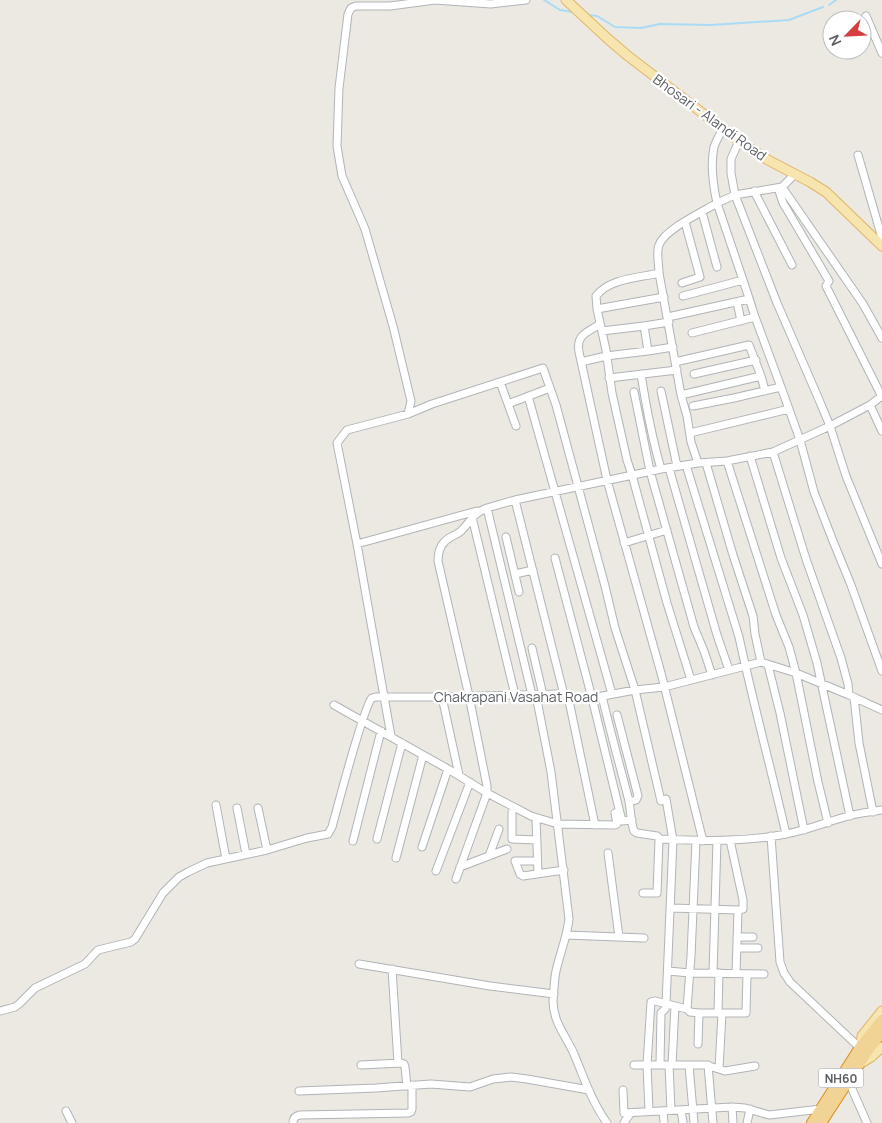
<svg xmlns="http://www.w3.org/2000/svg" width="882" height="1123" viewBox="0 0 882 1123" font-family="Manrope,sans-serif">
  <rect width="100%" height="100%" fill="#ece9e3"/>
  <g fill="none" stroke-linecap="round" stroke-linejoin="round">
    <path stroke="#aadbf6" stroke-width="2" d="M544,0L560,10L573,12
      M829,5L836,0
      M588,15L597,16L615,27L641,28L660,24L711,25L789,20L823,7"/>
    <defs>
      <path id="minor" d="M866,16L882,53
        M739,141L731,159V173L735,195L777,303L817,395L830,426L846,476L882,564
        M858,155L882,238
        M795,174L782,187L735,195L717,203L746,289L755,317L781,387L800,440L814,492L833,541L851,585L882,671
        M782,187L863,304L882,338
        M778,188L783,203L789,213L829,281L826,286L882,397
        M754,191L792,265
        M702,212L717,267
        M659,273L681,395L687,416L691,442L698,463
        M682,283L700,277L685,222
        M683,296L743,280
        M737,302L741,321
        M597,309L664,297
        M668,317L749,299
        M600,324C587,333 576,334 579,352L607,480L661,673L703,841
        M644,326L669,322
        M692,333L755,317
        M648,351L673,347
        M581,362L606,356L648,351L644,326L602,331
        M675,362L749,345L761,376L681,395
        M641,374C646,406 652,438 661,469
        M694,374L756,360
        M761,376L765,391
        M609,378L677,370
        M500,382L516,426
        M661,391L677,466
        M634,392L650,471L694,627L704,651L712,675
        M528,396L612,694
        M508,404L550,388
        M870,405L882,431
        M693,406L734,398L781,387
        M408,414L432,404L543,368L556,405L605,586L615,628L635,690L661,801L666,799L673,840L666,1004
        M690,433L789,409
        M773,452L806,559L841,658L848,684L849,695
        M750,456L781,558L803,615L817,663L850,816
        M727,461L776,615L789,647L796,673L818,782L828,823
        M706,463L733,555L753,616L755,634L761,662
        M686,465L739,637C753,703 771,768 786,834
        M669,468L717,635L729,670
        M515,500L564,695
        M472,517L515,695
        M506,537L519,592
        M624,543L667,530
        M357,544L477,511
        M555,558L592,698L622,821L632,820
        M515,574L533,570
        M532,648L543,695
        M768,665L780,713L804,830
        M691,680L667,603L632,475L627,460L612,393L606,350L597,309L596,296C610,278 639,278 659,273C659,265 656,253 659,245C664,230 702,212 717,203C713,185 710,166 714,147C716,141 720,134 723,129
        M532,695L487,508L515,500L661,469L698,463L727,461L773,452L830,426L870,405L882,396
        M536,695L551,772L569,919C567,937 560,953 556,971C554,980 554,991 553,1001C553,1022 566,1036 574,1054C584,1078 592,1102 607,1123
        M568,696L595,825
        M602,696C610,730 619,763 628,797C631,808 630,820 634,831L637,833L657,836L660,839C702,841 745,842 786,834C807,830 827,822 848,816C859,813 871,812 882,810
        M442,697L459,775
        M854,697L859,743L873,812
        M334,705L448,769L487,793L531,816L558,824L615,825L617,824L615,813
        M617,715L638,796L636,800L629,802
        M391,736L357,544L337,443L347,430L408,414L411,401L393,326L365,229L342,176L337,146L339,88L348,14L351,8L356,6H390L435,0L491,4L526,0
        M216,805L226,859
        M237,808L246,854
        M258,808L267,850
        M512,812V839L537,840
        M536,818L538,873
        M771,836L780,962L784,973L790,982L860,1048
        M377,839L402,743
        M353,841L381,731
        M696,841L691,956L687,1009L690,1012L699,1013H746L747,974
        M422,847L448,769
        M608,853L619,937
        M489,856L499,829
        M396,858L423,755
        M537,861H515L520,874L523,876L564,870
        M460,867L507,849
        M436,871L470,782
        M456,879L487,793V786L469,696L438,561C438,551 441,542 451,537C454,535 458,534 461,531C472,520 472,514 487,508
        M643,893H657L659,840L660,839
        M671,908L738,910L743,909V900L730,840
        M566,935L644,938
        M737,937H753
        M737,948H758
        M359,964L490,986L554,994
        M392,969L398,1063
        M668,971L690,973L764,974
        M713,973L717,841
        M736,974L738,910
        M0,1011L15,1007L19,1004L35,988L85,964L98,950L131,942L135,939L163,893L179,877L188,872L207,863L267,850L307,838L328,834L332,827C337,809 364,705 372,698C373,698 375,697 376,697H442L558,694L571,697L592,698L635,690L664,687L761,662L796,673L849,695L882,710
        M718,1013L719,973
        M698,1044L699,1013
        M361,1065L401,1063L404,1064L405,1067L407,1086
        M634,1065H689L694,1123
        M660,1065L661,1013L665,1009
        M669,1065L671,1110
        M672,1065L675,1006
        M689,1065H706L725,1071L755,1066
        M708,1065L713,1123
        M719,1069L722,1013
        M848,1080L867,1123
        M623,1090L624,1113L732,1107L733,1123
        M299,1091L376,1088L431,1084L470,1087L493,1079L511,1077L527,1079L589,1090
        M732,1107L745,1108L769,1115L821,1109
        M681,1110L683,1123
        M66,1111L72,1123
        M649,1111L647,1065L651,1002L655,1001L687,1009
        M663,1111L664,1123
        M293,1123C293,1118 295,1116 300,1115L408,1113L411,1112L412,1109V1085
        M624,1123L627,1118L631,1113
        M747,1123L750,1109"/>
      <path id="major" d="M566,0L608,39L628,56L739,141L768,160L810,182L826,192L882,246
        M861,1046L862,1036L882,1011
        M858,1065L871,1057L882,1047"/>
      <path id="highway" d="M812,1123L861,1046L882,1020
        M821,1123L867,1052L882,1032"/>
    </defs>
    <use href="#minor" stroke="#b0b4b7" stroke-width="9"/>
    <use href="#major" stroke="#e2b566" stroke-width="11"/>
    <use href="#highway" stroke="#d88c18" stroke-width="12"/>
    <use href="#minor" stroke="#fff" stroke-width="7"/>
    <use href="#major" stroke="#f6e5ae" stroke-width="9"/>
    <use href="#highway" stroke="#f1d395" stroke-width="10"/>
  </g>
  <g text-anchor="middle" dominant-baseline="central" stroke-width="4.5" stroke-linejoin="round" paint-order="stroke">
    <rect fill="#fff" stroke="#8c8f91" stroke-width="1" x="818.5" y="1068.5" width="45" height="19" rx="4"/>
    <g font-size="12" font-weight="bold" fill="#5b5f62">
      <text x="841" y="1078">NH60</text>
    </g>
    <g font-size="14" fill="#5b5f62" stroke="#fff">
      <text transform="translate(710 117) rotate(36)">Bhosari - Alandi Road</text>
      <text x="516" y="696">Chakrapani Vasahat Road</text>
    </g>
  </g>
  <g transform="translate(847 35) rotate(246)"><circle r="24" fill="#ffffff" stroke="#bdbfc0"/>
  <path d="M0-4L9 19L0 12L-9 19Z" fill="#d63f3f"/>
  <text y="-8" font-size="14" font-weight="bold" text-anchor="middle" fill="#5b5f62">N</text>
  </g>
</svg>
